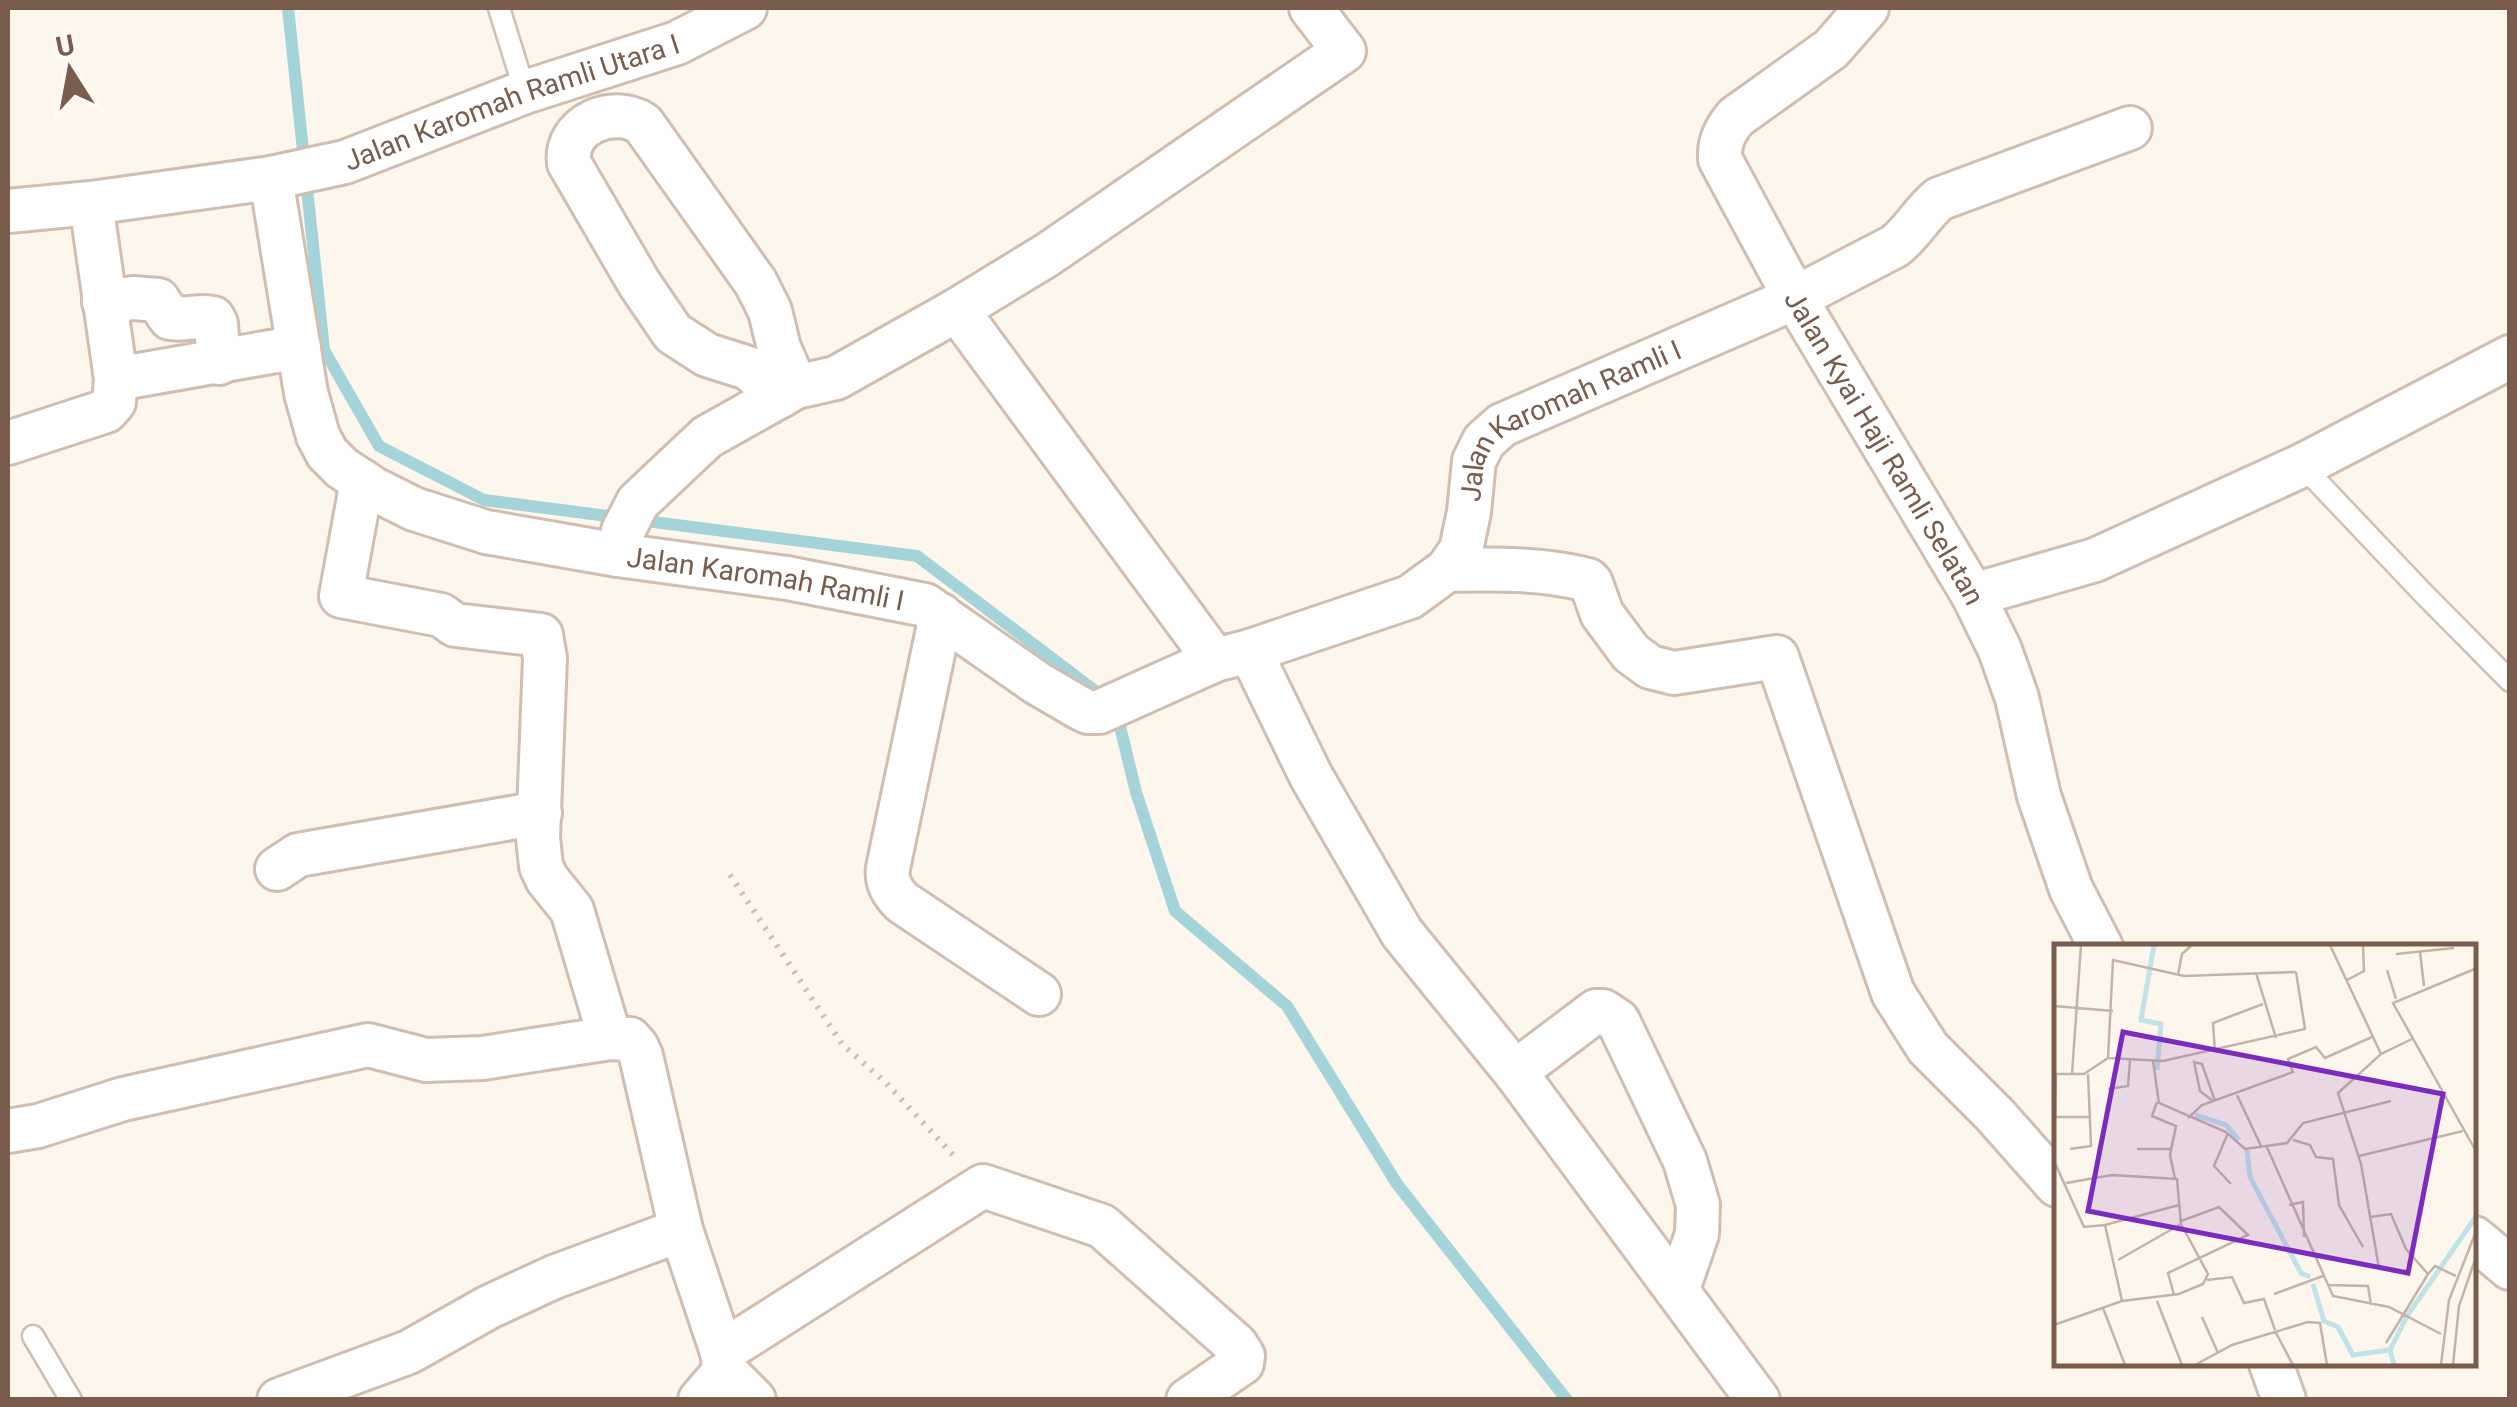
<svg xmlns="http://www.w3.org/2000/svg" width="2517" height="1407" viewBox="0 0 2517 1407" font-family="Roboto,sans-serif">
  <rect width="100%" height="100%" fill="#fdf6ec"/>
  <g fill="none" stroke-linecap="round" stroke-linejoin="round">
    <path stroke="#a5d3da" stroke-width="12" d="M288,8L324,350L379,446L484,500L917,556L1115,706L1136,792L1175,911L1287,1006L1397,1184L1567,1400"/>
    <defs>
      <path id="lane" d="M499,8L525,92
        M2313,477L2422,592L2510,681
        M33,1336L71,1400"/>
      <g id="street">
        <path id="s1" d="M1867,8L1831,49L1736,117C1725,130 1719,142 1720,159L1795,298L1973,595L2000,650L2017,698L2039,796L2071,889L2101,947"/>
        <path id="s2" d="M271,178L306,393L318,436L327,453L342,468L374,489L414,509L486,532L618,555L787,578L925,605L1037,683L1078,707L1088,712H1099L1215,660L1250,651L1410,597L1447,570L1461,550L1469,512L1474,461L1484,441L1502,425L1795,298L1895,246C1912,233 1922,213 1939,199L2130,128"/>
        <path id="s3" d="M8,211L91,203L271,178L345,162L525,92L677,43L745,8"/>
        <path d="M104,302L133,298L158,300L170,318C185,321 199,314 213,318L216,324L219,363"/>
        <path d="M957,310L1215,660"/>
        <path d="M116,379L299,347"/>
        <path d="M781,396L748,368L707,355L673,333L639,283L569,163C564,125 613,104 643,124L756,283L770,311L779,348L796,387"/>
        <path d="M8,443L106,411L114,402L116,379L91,203"/>
        <path d="M362,481L341,596L441,615L455,625L541,635L545,658L538,838L541,866L547,879L572,910L610,1038"/>
        <path d="M618,555L623,531L638,502L707,437L796,387L836,378L957,310L1047,255L1344,51L1311,8"/>
        <path d="M1447,570C1493,569 1543,568 1588,580L1591,583L1602,614L1631,653L1650,667L1674,673L1777,657L1893,993L1928,1048L1995,1115L2057,1185"/>
        <path d="M1973,595L2095,560L2303,465L2510,357"/>
        <path d="M941,615L888,868C886,882 892,892 902,902L1039,994"/>
        <path d="M1250,651L1311,776L1402,933L1515,1072L1758,1400"/>
        <path d="M277,869L298,855L540,813"/>
        <path d="M1515,1072L1596,1011H1603L1618,1021L1685,1161L1698,1205L1697,1234L1678,1289"/>
        <path d="M8,1131L38,1126L123,1099L368,1045L426,1060L483,1058L610,1038L630,1039L637,1047L641,1056L681,1230L722,1352L725,1371"/>
        <path d="M2474,1238L2510,1268"/>
        <path d="M722,1352L983,1186L1102,1226L1236,1345L1243,1356L1242,1363L1188,1400"/>
        <path d="M2271,1364L2284,1400"/>
        <path d="M725,1371L754,1400"/>
        <path d="M279,1400L409,1352L489,1307L554,1277L681,1230"/>
        <path d="M700,1400L725,1371"/>
      </g>
    </defs>
    <use href="#lane" stroke="#d1beb0" stroke-width="25"/>
    <use href="#street" stroke="#d1beb0" stroke-width="48"/>
    <path stroke="#d9b8a5" stroke-width="6" stroke-dasharray="2.5 8" stroke-linecap="butt" d="M730,875L842,1044L886,1083L954,1156"/>
    <use href="#lane" stroke="#fff" stroke-width="20"/>
    <use href="#street" stroke="#fff" stroke-width="42"/>
  </g>
  <g text-anchor="middle" dominant-baseline="central" stroke-width="10" stroke-linejoin="round" paint-order="stroke">
    <g font-size="28" fill="#7a5c4d" stroke="#fffaf3">
      <text stroke="none"><textPath href="#s3" startOffset="518">Jalan Karomah Ramli Utara I</textPath></text>
      <text stroke="none"><textPath href="#s2" startOffset="1705">Jalan Karomah Ramli I</textPath></text>
      <text stroke="none"><textPath href="#s1" startOffset="550">Jalan Kyai Haji Ramli Selatan</textPath></text>
      <text stroke="none"><textPath href="#s2" startOffset="745">Jalan Karomah Ramli I</textPath></text>
    </g>
  </g>
  <g transform="translate(2054 944)">
    <rect width="422" height="422" fill="#fdf6ec"/>
    <path fill="none" stroke="#bfe3e8" stroke-width="5" d="M100,1L87,76L107,80L103,126M141,171L172,181L185,196M193,206L196,233L247,329L256,333M259,340L270,377L284,383L299,411L336,406M340,421L336,406L353,372L423,271"/>
    <path fill="none" stroke="#c5b3a7" stroke-width="2.5" d="M276,1L327,110M366,8L370,42M342,10L400,4M423,24L339,59L423,209M333,26L342,55M202,29L222,94M124,31L128,10L137,2M293,36L310,27L309,1M0,62L59,67M161,108L159,79L209,60M55,114L109,117L251,85L242,28M99,117L105,159L172,188L191,205L233,199L249,179L337,157M0,130H30L54,114L59,16L130,32L242,28M18,130L27,1M54,145L74,142L76,116M183,151L207,202M159,157L146,147L140,118L148,120L161,157M103,158L98,172L122,182L116,211L121,235M1,173L2,130M1,173H36M134,174L148,161L239,128L234,115L262,103L271,114L318,93M174,189L160,222L177,240M239,196L256,201L262,213L279,215L285,261L309,303M212,201L279,352L335,363L387,390M16,205L37,202L34,130M83,205H118M305,212L409,187M0,217L30,283L51,281L68,357M235,261L249,258L250,293M316,273L337,270L352,305L374,330L381,322L402,332M51,281L125,261M64,316L127,280M325,324L307,220L284,149L327,110L360,94M153,336L178,333L190,359L210,355L221,386M273,341L314,342L317,361M220,350L269,332M120,351L114,329L194,291L165,263L127,277M103,357L128,421M49,364L71,421M148,373L164,409M0,381L68,357L125,350L149,340L154,330L127,280L123,235L58,231L12,239M221,387L239,421M332,399L374,330M141,421L178,401L254,378L266,379L273,421M387,421L395,356L423,285M399,421L405,362L423,310"/>
    <path fill="#7b2cbf" fill-opacity="0.15" stroke="#7b2cbf" stroke-width="5" d="M69,88L389,150L354,329L34,267Z"/>
    <rect width="422" height="422" fill="none" stroke="#7a5c4d" stroke-width="5"/>
  </g>
  <rect width="2517" height="1407" fill="none" stroke="#7a5c4d" stroke-width="20"/>
  <g transform="translate(70 70) rotate(349)" stroke="#fffaf3" stroke-width="8" paint-order="stroke">
  <path d="M0-8L18 38L0 25L-18 38Z" fill="#7a5c4d"/>
  <text y="-15" font-size="28" font-weight="bold" text-anchor="middle" fill="#7a5c4d">U</text>
  </g>
</svg>
